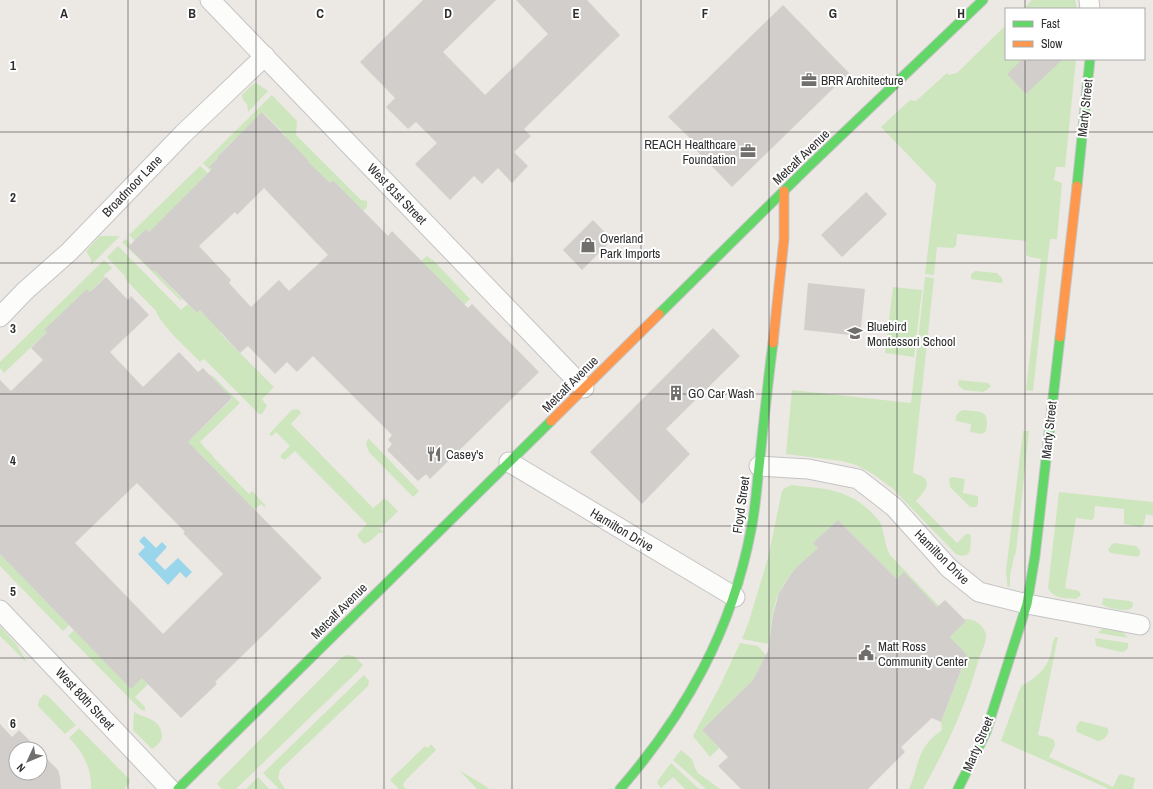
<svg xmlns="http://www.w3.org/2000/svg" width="1153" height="789" viewBox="0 0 1153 789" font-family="'Archivo Narrow',sans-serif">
  <rect width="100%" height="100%" fill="#ece8e4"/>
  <path fill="#cee6be" d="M1032,0H1075L1077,9H1023Z
    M1006,25V59H1076L1065,167H1056L1054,180L1062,183L1057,239H1050L1033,391L1026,390L1041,259L1030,257L1026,255V241L957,234L956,246L953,248L937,247L934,275L925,274L936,184L881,127L910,100L916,101L947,73L949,75L957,73Z
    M256,83L268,91L248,112L247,104L243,100L242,95L251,86Z
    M272,95L297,121L296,135L361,200L367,201V207L363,211L333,180L328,185L308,162L309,161L291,143L284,138L286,136L263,112L241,133L236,143L233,140L217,157L218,158L210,167L215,172L214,174L203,163Z
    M200,166L211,176L149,232L146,229L135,241L129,235Z
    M100,236H120L91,265V259L86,251Z
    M126,239L154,270L182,299L181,301L122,242Z
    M118,246L181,310L188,304L197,313L200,310L221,332L220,333L274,387L262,399L267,406L262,414H259L204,359L200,362C189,350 161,326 156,311L127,281L124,275L107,257Z
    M427,256L434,261L470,299L460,309L421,261Z
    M104,260L112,268L104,275L105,277L90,292L45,330L47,332L4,373L0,368V362Z
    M975,271L997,273L1002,278L1003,282L1000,283L971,279V274Z
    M925,277L934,278L913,473C935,478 927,489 916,501L957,543L966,534H970L971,536L970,551L967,555L961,556L956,554L892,488L873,474L856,465L842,461L786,454L792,390L911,403Z
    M893,287L922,290L914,357L885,353Z
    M212,375L240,403L200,442L212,455L214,458L249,494L252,491L266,506L264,507L261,504L254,510L200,454L181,443L191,439L232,399L211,376Z
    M959,380L988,383L991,386L987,390L983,392L964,390L958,385Z
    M296,409L299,410L301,413L291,424L373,508L384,499L387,500L398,511L380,529L384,532L379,533L370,541L364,544L357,536L358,534L367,524L295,451L285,460L281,458V455L290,446L276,432L272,436L269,434L292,410Z
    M963,410C981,412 990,409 986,431L982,434L970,432L971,424L956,421C955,416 958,412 963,410Z
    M1023,431H1029L1016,552L1014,557L1010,576V587L1007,586V580L1006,571Z
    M368,438L419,491L413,497L369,452L366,444Z
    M952,477L965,479L963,493L978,496V504L976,507H970L950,487L949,479Z
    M792,485C823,489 846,488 870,511C873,514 877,518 880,522C885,533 884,544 890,555L939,606L937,607L904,573L897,579L838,520L814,543L819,550C799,562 782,581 775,604C771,617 771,631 769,644L742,639L749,621L768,558L782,491L785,488Z
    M1059,492L1153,502V516L1146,514L1144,524L1141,527L1124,524V509L1095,506L1094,517L1092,520L1076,518L1065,588L1079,591L1081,595L1076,599C1064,598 1054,599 1048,588Z
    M1114,543L1136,546L1140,550V554L1138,557L1111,553L1108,550L1112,544Z
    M0,554L69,625L63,631L0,566Z
    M1103,598L1130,601L1133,603C1133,606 1133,607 1130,609C1125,612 1106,608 1102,604Z
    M964,619C974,618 985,625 986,636C986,644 980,655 978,662C965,707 946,749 923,789H909C920,764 916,748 942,730L941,722L967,656L950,637L966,621Z
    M0,626L17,645L27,663L0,636Z
    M1103,628L1122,631L1128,638L1098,633Z
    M74,630L131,688L145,675L148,684L135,697L145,707V711L141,710L68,636Z
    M1055,637H1058L1038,735L1048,737L1054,740L1055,745L1049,757L1113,787L1119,775L1121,774L1135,778L1133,789H1109L1001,741L1021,686C1035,679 1047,669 1051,653C1052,648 1052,642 1055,637Z
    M1095,638L1128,643V648L1125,651L1121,652L1096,646Z
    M740,643L758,646L766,655L753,680L702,730L719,748L710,757L693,736L719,688Z
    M346,655L354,656L363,665L357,672L236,789H222L217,784L220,780L341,658Z
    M364,675L369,681L368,686L280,770L278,778L285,789H279L263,773Z
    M44,694L49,697L76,725L65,734L38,706L39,700Z
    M134,712C140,716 146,716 152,720C160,724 165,735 160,742C158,745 155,747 152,749L133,730Z
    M1081,721L1108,728C1109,735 1105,740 1098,741L1077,732L1076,727L1079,722Z
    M79,728L130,780L129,784L124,789H91C92,768 83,752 69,738Z
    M431,744L436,750L404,782L403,786L406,789H399L390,780L425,746L428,748Z
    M681,750L692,759L695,768L698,773L720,789H706L673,760Z
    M671,763L699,789H685L673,777L661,788L657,783L659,779Z
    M459,770L487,787L489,789H477Z
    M258,777L269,789H246Z"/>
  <path fill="#99d6ec" d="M144,536L156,548L162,542L167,547L155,560L165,570L178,558L192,572L186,578L180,572L168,585L138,554L145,547L139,541Z"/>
  <path fill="#d1cecb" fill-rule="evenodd" d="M423,0H496L443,52L485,95L548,34L516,0H587L620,35L524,129L531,136L514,152L528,166L512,183L498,168L482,184L474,176L450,200L415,164L437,143L416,122L408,129L386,107L395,98L360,62Z
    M783,5L849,73L732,187L693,147L696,144L668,117Z
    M1023,59H1063L1026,94L1007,74Z
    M262,112L309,161L308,162L330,183L333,180L388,236L392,231L468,308L472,304L539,372L430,479L426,474L418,481L387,450L392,444L388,440L392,435L313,356L297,372L287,362L275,374L248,346L240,353L200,310L197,313L154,270L153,271L128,247L146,229L149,232L212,169L209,167L218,158L217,157ZM264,188L328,255L289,291L279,280L251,307L229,283L231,280L199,246L235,212L237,215Z
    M866,192L887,214L842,257L821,235Z
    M593,220L612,240L582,270L563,250Z
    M106,277L128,300L131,296L149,315L110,352L143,387L179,352L198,372L203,368L232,398L188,442L322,578L215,682L217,684L181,718L142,678L131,689L0,554V380L11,391L43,360L31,348L47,332L44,330L87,289L90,292ZM137,483L185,532L183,533L223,574L163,634L75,543Z
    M808,283L865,289L860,336L804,330Z
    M713,328L740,356L666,429L690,454L642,504L590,452Z
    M838,520L897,579L904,572L937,607L945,600L966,621L950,637L967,655L941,722L932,718L901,747L905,752L868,789H741L718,766L728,757L702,730L753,680L768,651L773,615L779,593L791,574L797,567L818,548L813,543Z
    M0,724L12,737L19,730L38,749H16V773H40V752L58,770L60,777L61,789H0Z"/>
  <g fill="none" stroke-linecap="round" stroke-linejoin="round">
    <defs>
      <path id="street" d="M210,0L584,388
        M1089,0L1090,9
        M0,317L25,291L69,252L183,134L265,56
        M509,462L735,597
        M759,466L808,469L858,479L894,507L949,568L979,592L1027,604L1140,625
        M0,610L170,789"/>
      <path id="fast" d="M1077,186L1090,59
        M659,314L807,168L983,0
        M178,789L551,421
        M620,789C686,713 732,630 751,530C756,506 757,482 760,458C764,419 768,381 773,343
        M958,789L986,732L1027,604L1035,556L1060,337"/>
      <path id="slow" d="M1060,337L1077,186
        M773,343L784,239V191
        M551,421L659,314"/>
    </defs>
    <use href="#street" stroke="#c5c4c5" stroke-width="21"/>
    <use href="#fast" stroke="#c5c4c5" stroke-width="11"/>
    <use href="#slow" stroke="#c5c4c5" stroke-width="11"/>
    <use href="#street" stroke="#fcfcfb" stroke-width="19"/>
    <use href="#fast" stroke="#63d668" stroke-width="9"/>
    <use href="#slow" stroke="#ff974d" stroke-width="9"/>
  </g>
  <path fill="none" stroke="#2e2e2e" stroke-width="1" stroke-opacity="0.55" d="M128,0V789M256,0V789M384,0V789M512,0V789M641,0V789M769,0V789M897,0V789M1025,0V9M1025,59V789M0,132H1153M0,263H1153M0,394H1153M0,526H1153M0,658H1153"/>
  <defs>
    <symbol id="office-bare" viewBox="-9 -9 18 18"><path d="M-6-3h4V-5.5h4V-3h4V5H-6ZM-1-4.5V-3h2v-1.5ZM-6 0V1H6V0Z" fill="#706f6e" stroke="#fff" stroke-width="2.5" paint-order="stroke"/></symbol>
    <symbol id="shop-bare" viewBox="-9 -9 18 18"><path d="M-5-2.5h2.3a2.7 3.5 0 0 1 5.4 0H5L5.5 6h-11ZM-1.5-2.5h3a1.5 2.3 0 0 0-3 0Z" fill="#706f6e" stroke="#fff" stroke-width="2.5" paint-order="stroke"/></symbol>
    <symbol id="school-bare" viewBox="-9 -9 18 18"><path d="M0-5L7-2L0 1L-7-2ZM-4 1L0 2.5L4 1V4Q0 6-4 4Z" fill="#706f6e" stroke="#fff" stroke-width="2.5" paint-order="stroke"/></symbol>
    <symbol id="building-bare" viewBox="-9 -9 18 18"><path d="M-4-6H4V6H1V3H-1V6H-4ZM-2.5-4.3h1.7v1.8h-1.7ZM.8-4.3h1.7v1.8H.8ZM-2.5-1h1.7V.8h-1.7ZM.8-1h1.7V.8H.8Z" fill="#706f6e" stroke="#fff" stroke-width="2.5" paint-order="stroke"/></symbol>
    <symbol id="restaurant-bare" viewBox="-9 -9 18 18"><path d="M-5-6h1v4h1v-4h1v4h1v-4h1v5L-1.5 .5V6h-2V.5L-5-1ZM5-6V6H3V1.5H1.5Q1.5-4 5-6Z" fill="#706f6e" stroke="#fff" stroke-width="2.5" paint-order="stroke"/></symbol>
    <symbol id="civic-bare" viewBox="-9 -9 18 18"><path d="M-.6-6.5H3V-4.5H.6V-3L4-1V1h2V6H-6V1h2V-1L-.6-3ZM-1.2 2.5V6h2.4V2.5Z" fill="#706f6e" stroke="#fff" stroke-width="2.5" paint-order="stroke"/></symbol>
  </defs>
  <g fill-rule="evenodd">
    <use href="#office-bare" x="798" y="69" width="22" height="22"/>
    <use href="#office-bare" x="737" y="140" width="22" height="22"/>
    <use href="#shop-bare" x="577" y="234" width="22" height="22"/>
    <use href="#school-bare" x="844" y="322" width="22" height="22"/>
    <use href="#building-bare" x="665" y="382" width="22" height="22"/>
    <use href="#restaurant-bare" x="423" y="443" width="22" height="22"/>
    <use href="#civic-bare" x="855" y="642" width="22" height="22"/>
  </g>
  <g text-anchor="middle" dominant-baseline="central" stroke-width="4" stroke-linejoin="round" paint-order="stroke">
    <g font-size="13" fill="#2e2e2e" stroke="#fff" text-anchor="start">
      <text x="821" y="80">BRR Architecture</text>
      <text x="736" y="144" text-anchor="end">REACH Healthcare<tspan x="736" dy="15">Foundation</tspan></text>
      <text x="600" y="238">Overland<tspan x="600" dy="15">Park Imports</tspan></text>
      <text x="867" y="326">Bluebird<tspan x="867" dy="15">Montessori School</tspan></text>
      <text x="688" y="393">GO Car Wash</text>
      <text x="446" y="454">Casey's</text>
      <text x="878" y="646">Matt Ross<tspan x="878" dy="15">Community Center</tspan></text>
    </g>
    <g font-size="13" fill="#2e2e2e" stroke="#fff">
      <text transform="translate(1085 108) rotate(-84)">Marty Street</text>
      <text transform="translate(801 157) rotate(-44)">Metcalf Avenue</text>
      <text transform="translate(132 186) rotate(-46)">Broadmoor Lane</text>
      <text transform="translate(397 194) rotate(46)">West 81st Street</text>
      <text transform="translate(570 384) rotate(-45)">Metcalf Avenue</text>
      <text transform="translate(1049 430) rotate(-84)">Marty Street</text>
      <text transform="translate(741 505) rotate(-82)">Floyd Street</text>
      <text transform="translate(622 530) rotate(31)">Hamilton Drive</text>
      <text transform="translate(942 557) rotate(45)">Hamilton Drive</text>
      <text transform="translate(339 611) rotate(-45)">Metcalf Avenue</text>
      <text transform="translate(85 699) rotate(47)">West 80th Street</text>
      <text transform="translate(978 744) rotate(-67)">Marty Street</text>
    </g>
  </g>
  <g font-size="13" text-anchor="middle" font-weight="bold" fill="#2e2e2e" stroke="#fff" stroke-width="4" stroke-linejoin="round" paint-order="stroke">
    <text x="64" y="18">A</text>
    <text x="192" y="18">B</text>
    <text x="320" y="18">C</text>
    <text x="448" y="18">D</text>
    <text x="576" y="18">E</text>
    <text x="705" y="18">F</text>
    <text x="833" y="18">G</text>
    <text x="961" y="18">H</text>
    <text x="13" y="70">1</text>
    <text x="13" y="202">2</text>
    <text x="13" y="333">3</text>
    <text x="13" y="465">4</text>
    <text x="13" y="596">5</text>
    <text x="13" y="728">6</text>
  </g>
  <rect x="1005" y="8" width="140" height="52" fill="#ffffff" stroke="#ababab"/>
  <rect x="1013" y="21" width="20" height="6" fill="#63d668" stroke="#ababab"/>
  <text x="1041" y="28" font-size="12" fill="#2e2e2e">Fast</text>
  <rect x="1013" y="41" width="20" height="6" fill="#ff974d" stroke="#ababab"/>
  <text x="1041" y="48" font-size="12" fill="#2e2e2e">Slow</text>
  <g transform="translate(28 761) rotate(226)"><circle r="19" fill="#ffffff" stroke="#ababab"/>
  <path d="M0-3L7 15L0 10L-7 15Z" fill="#706f6e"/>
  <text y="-6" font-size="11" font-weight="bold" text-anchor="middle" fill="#2e2e2e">N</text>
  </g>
</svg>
